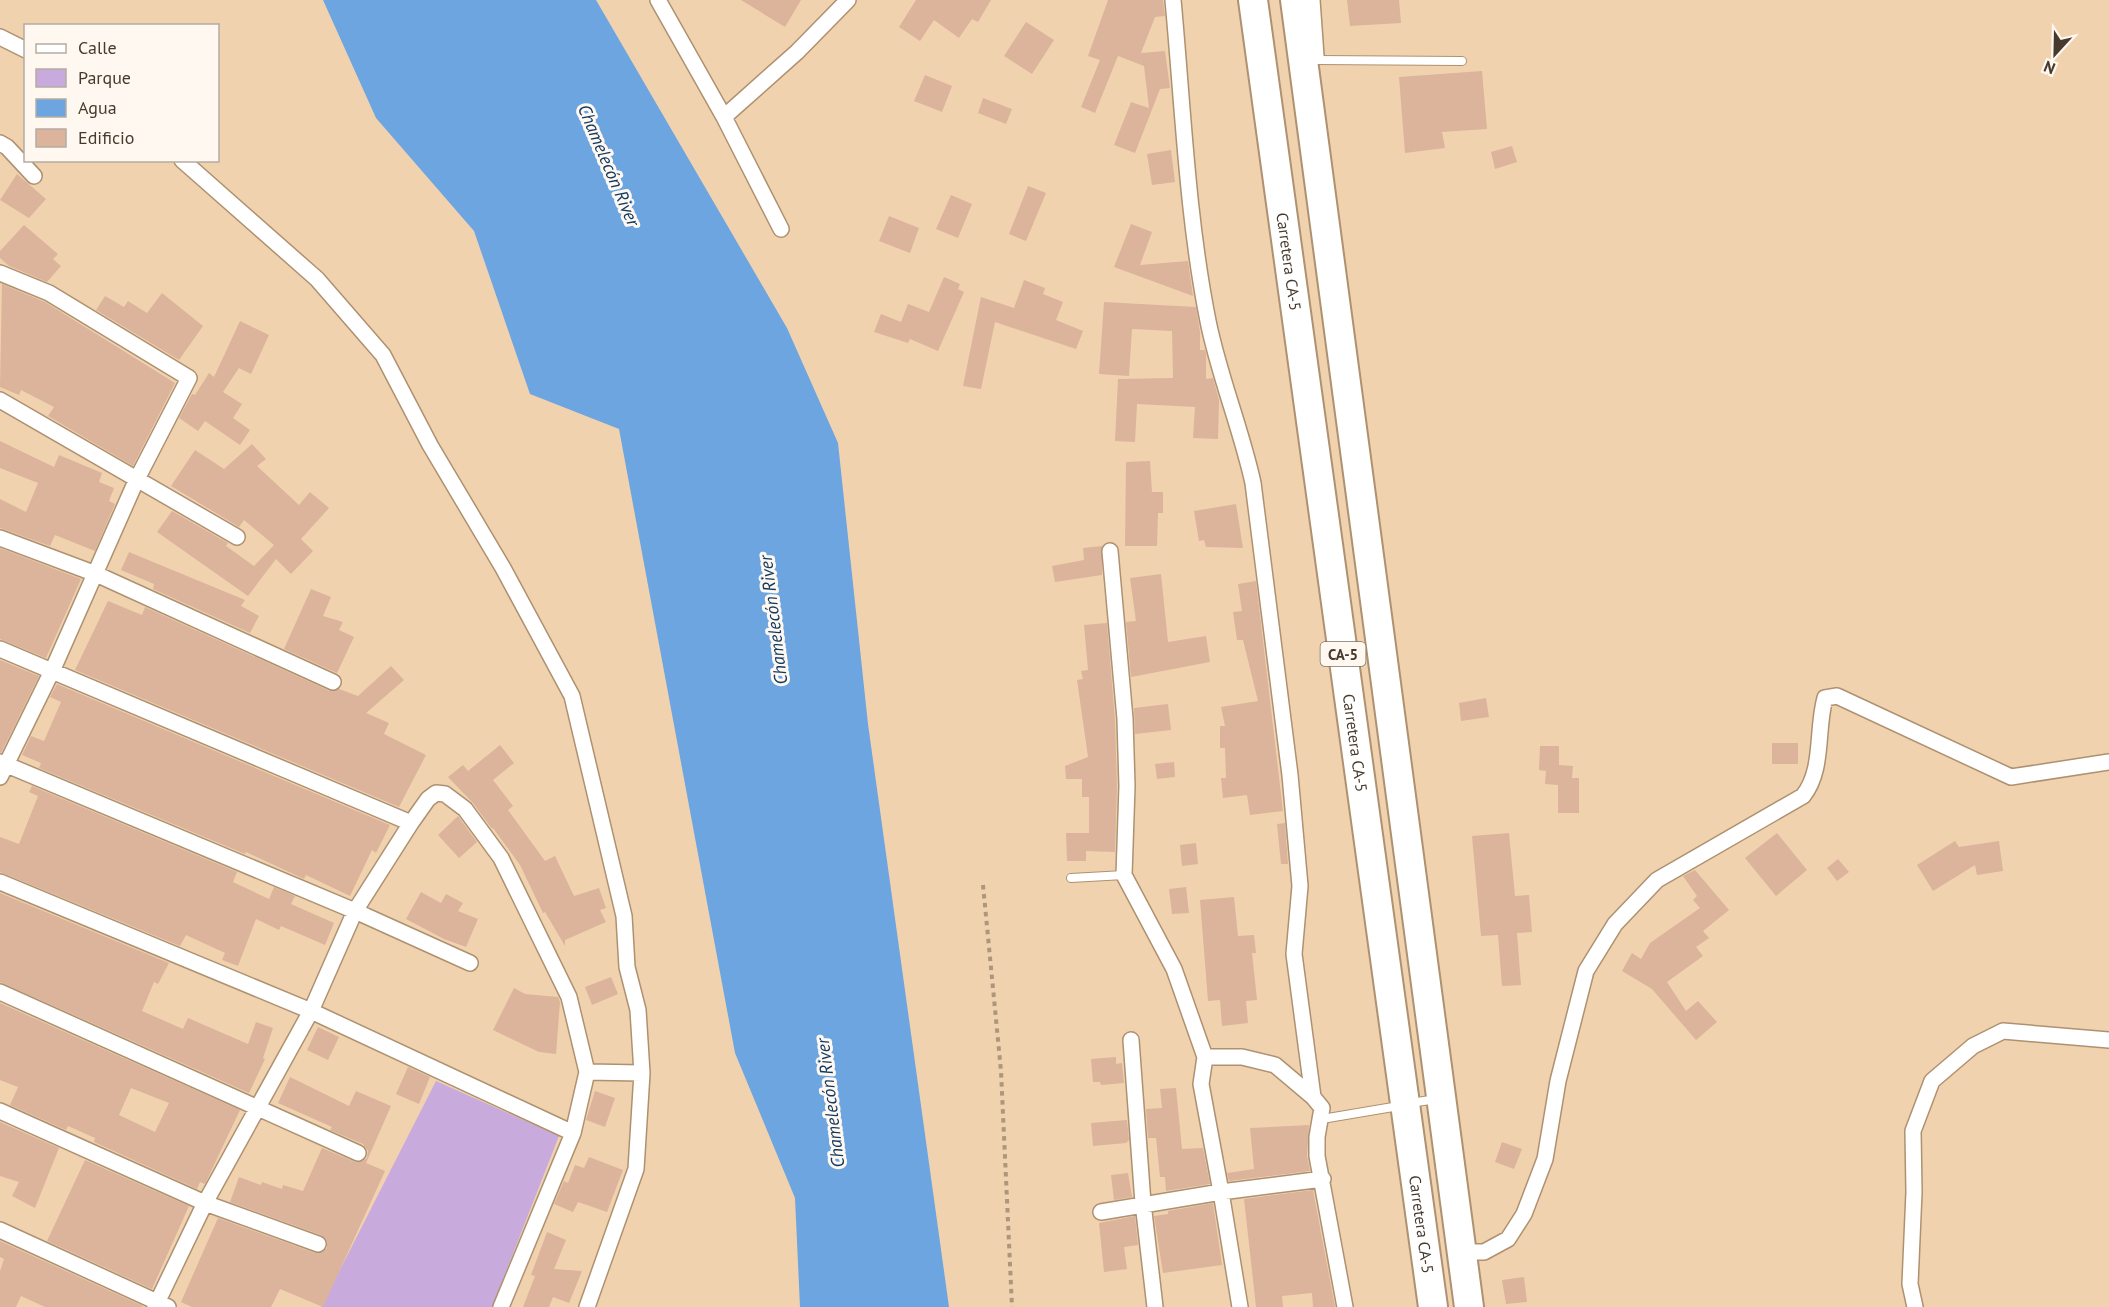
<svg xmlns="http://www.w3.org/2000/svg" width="2109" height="1307" viewBox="0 0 2109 1307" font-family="'PT Sans',sans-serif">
  <rect width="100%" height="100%" fill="#f1d2af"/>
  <path fill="#c8aadc" d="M436,1081L559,1136L492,1307H321Z"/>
  <path fill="#6da5e1" d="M323,0H596L787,328L838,443L868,724L949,1307H800L795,1198L735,1053L619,429L530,394L474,231L376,118Z"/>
  <path fill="#dcb39b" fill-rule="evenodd" d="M741,0H801L785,27Z
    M916,0H991L978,22L972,19L959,38L934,20L920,41L899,27Z
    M1108,0H1163L1165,16L1155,17L1141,53L1165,51L1170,88L1160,89L1135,153L1114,145L1131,102L1149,108L1144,66L1118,56L1095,113L1081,107L1100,60L1088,56Z
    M1347,0H1399L1401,23L1350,26Z
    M1026,22L1054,40L1032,74L1004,56Z
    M1482,71L1487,129L1442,132L1445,148L1405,153L1399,77Z
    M925,75L952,86L942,112L914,101Z
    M983,98L1012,109L1006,124L978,113Z
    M1512,146L1517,162L1495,169L1491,152Z
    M1171,150L1175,182L1152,185L1147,154Z
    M17,174L46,199L29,218L0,200Z
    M1028,186L1046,193L1026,241L1009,234Z
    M951,195L972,204L958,238L936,229Z
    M889,216L919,228L910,253L879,241Z
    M1131,224L1152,232L1140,265L1188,261L1193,296L1114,267Z
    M24,225L58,254L53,259L61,266L47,282L9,266L0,258V251Z
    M944,277L960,284L958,289L964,292L938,351L910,339L908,343L874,332L881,314L901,322L908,304L929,312Z
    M1024,280L1045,288L1043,294L1063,302L1056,320L1083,331L1076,349L995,322L981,389L963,386L981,297L1014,308Z
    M2,284L45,302L175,383L133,466L48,416L54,407L21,390L19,395L0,387Z
    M162,293L203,326L179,360L96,310L105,296L124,307L128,301L147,313Z
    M1104,302L1196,307L1200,332V350H1205L1206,354V379L1213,378L1219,400L1218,439L1193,438L1195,407L1137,404L1135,442L1115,441L1118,379L1173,378L1172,331L1132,329L1129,376L1099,374Z
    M240,321L269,335L251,374L239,368L223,392L242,404L233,418L250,430L240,445L205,421L198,431L179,418L192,394L195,395L209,373L214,377Z
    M0,441L54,467L59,455L102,473L99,482L114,488L109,501L115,504L95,551L55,535L50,546L0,528V499L26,512L38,483L0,468Z
    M252,444L266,459L257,466L299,505L310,492L329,508L301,539L313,551L291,574L276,559L248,596L157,532L172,511L228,543L226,546L254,566L274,545L244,520L239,527L171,486L195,450L224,469Z
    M1150,461L1152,492H1163V513H1158L1157,546H1125L1126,462Z
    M1236,504L1243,548L1206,547L1204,540L1199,541L1194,511Z
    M1102,546V575L1055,582L1052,566L1084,560L1083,548Z
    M0,548L81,579L46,658L0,639Z
    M129,552L245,600L241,606L259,616L250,633L153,589L154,584L121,570Z
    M1161,574L1168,642L1206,636L1210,662L1131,677L1126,622L1136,621L1130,578Z
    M1256,581L1283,811L1250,815L1247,795L1223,798L1221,778H1226L1225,748H1220V726H1225L1221,707L1258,701L1243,640H1237L1233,612L1242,611L1238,584Z
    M311,589L331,597L323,616L343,622L339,630L354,637L337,673L284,649Z
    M108,601L142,615L145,607L330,691L339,689L358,696L391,666L404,680L366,713L389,723L384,734L426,755L399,807L75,670Z
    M1107,623L1115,720L1117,786L1115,852L1086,851V861H1067L1066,833H1089V797H1082V779H1066L1065,766L1088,757L1077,680L1083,679L1081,671L1088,670L1084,625Z
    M0,660L39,676L1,753L0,752Z
    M57,684L390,825L376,853L372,850L350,896L306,875L304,879L246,852L245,854L39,768L41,763L22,755L31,736L44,741L61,702L50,697Z
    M1486,698L1489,717L1461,721L1459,703Z
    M1168,704L1171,730L1135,734L1134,708Z
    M1772,743H1798V764H1772Z
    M500,745L514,763L493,780L513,806L508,810L545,861L555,856L574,896L599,888L606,908L600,910L606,922L565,940V946L545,912L543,913L520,865L493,828L492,829L473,803L448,777L463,765L468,771Z
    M1540,746H1559V765L1573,766L1572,778H1579V813H1558V785L1545,784L1546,771L1539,770Z
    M1174,762L1175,777L1157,779L1155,764Z
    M32,786L237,872L233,882L269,899L274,887L295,896L291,904L334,923L325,945L281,926L279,930L256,919L238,966L222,960L225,953L186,935L180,946L0,872V837L19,844L38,796L29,792Z
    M458,816L477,842L459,858L438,835Z
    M1285,823L1288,864H1281L1277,824Z
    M1509,833L1515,896L1529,895L1532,932L1517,933L1521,985L1502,986L1498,935L1481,936L1472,836Z
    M1777,833L1807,870L1776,896L1745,858Z
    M1955,841L1959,847L1999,841L2003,871L1977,875L1975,865L1933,891L1917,865Z
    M1196,843L1198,864L1182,866L1180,845Z
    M1838,859L1849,872L1837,881L1827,868Z
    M1695,870L1729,910L1703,931L1709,938L1696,947L1703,956L1667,982L1686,1011L1698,1001L1717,1022L1696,1040L1652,989L1622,971L1632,953L1641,959L1650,943L1700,908L1693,900L1697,896L1683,876Z
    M1186,887L1189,913L1172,914L1169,889Z
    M421,892L441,903L446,894L463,903L458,911L478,919L466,947L444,939L406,919Z
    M0,893L169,963L158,984L154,982L142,1011L183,1029L188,1018L248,1044L256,1022L273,1028L263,1058L265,1059L249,1093L0,982Z
    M1234,897L1238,936L1254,935L1256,953H1252L1257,1000L1246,1001L1248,1023L1222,1026L1220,1000L1208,1001L1200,900Z
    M611,977L618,994L592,1005L585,987Z
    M514,988L525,994L558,997L560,1002L556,1054L539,1052L493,1030Z
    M0,1003L240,1110L205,1184L200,1182L197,1189L94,1142L95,1138L68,1126L66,1130L10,1105L18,1087L0,1080ZM131,1088L169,1103L155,1132L119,1115Z
    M318,1027L339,1037L328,1060L307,1050Z
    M1116,1057V1064L1122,1063L1124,1083L1101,1085L1100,1082H1093L1091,1059Z
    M408,1067L430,1077L419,1104L396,1094Z
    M290,1077L349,1106L356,1091L391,1106L366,1163L385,1171L323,1307L280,1289L271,1307H192L181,1302L218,1218L315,1253H320L327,1248V1242L321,1235L230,1202L239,1177L261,1185L262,1182L282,1189L283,1185L303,1191L322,1148L355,1162L363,1161L367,1158L368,1151L363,1144L330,1130L332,1127L278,1103Z
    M1176,1088L1182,1149L1203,1148L1210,1184L1166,1191L1165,1177H1160L1156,1138H1148L1146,1109L1162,1108L1160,1089Z
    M595,1091L615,1098L605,1127L586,1120Z
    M1127,1120L1129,1140L1126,1143L1093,1146L1091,1123Z
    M0,1122L59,1148L35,1208L12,1196L19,1182L0,1176Z
    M1309,1125L1307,1156L1310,1171L1229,1181L1227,1173L1254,1169L1250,1128Z
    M1502,1142L1522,1149L1514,1169L1495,1162Z
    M589,1157L623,1170L607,1212L578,1202L573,1212L554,1204L564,1181L568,1183L575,1165L584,1168Z
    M85,1160L189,1206L152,1289L47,1241Z
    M1128,1173L1132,1197L1114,1200L1111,1175Z
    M1313,1190L1335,1307H1313L1312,1293L1282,1296L1283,1307H1256L1244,1199Z
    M1213,1203L1222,1265L1163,1273L1154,1216L1168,1214V1211Z
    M1135,1216L1138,1245L1124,1247L1127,1269L1104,1272L1099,1223Z
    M547,1232L566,1240L554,1269L582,1271L569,1303L553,1297L549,1307H523L535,1276L531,1275Z
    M0,1241L143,1306L142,1307H45L21,1296L16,1307H0V1271L4,1259L0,1257Z
    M1524,1277L1527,1302L1506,1304L1502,1280Z"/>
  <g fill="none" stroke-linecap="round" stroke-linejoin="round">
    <defs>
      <path id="lane" d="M1316,60L1462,61
        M1071,878L1124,875
        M1410,1103L1437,1099
        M1322,1119L1399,1106"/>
      <path id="street" d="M658,0L724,117L797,52L848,0
        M1173,0C1183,107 1187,216 1208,321C1219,376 1241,428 1253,483L1290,775L1300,886L1294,954L1313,1097L1322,1108L1317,1137V1156L1345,1307
        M1312,0L1316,56
        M0,37L26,50
        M724,117L781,229
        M0,143L7,147L34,176
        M182,160L317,279L383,355L430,445L503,568L572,696L624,916L627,967L638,1010L642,1073
        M0,273L49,293L189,378L136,481L53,669L0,777
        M0,400L237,537
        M0,538L96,574L333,682
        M0,649L411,823
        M0,762L355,911L470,963
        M0,882L311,1011L573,1133
        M0,992L358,1153
        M1131,1040L1143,1203L1155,1307
        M1205,1057H1242L1275,1065L1313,1097
        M587,1072L642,1073L636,1169L587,1307
        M0,1111L205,1203L318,1244
        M1101,1212L1221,1192L1201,1084L1205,1057L1174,969L1124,875L1127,786L1125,719L1110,551
        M0,1230L168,1307
        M1461,1252H1484L1508,1239L1524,1214L1545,1159L1558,1081L1586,971L1615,924L1657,880L1803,796C1824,770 1816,730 1825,698L1837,696L2011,777L2109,762
        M155,1307L205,1203L311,1011L355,911L411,823L428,799L436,793L445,794L465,809L501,858L569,997L587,1072L573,1133L501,1307
        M1240,1307L1221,1192L1323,1179
        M1915,1307L1910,1284L1914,1192L1913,1131L1932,1081L1973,1046L2003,1031L2109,1040"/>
      <g id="highway">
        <path id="s1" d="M1253,0L1433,1307"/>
        <path d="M1295,0L1469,1307"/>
      </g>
    </defs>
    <use href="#lane" stroke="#ae9170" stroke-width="10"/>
    <use href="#street" stroke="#ae9170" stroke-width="18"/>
    <use href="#highway" stroke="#ae9170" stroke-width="32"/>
    <path stroke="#ad967b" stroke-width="4" stroke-dasharray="4.5 4.5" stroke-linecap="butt" d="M983,885L1001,1071L1012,1307"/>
    <use href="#lane" stroke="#fff" stroke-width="8"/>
    <use href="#street" stroke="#fff" stroke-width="15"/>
    <use href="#highway" stroke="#fff" stroke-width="28"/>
  </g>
  <g text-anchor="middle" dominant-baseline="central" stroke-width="6" stroke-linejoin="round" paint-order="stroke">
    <rect fill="#fef8f1" stroke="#7d7367" stroke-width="1.5" x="1320.5" y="642" width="45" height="24" rx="4.5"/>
    <g font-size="15" font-weight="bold" fill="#463a2c">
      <text x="1343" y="654">CA-5</text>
    </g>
    <g font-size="16" fill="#463a2c" stroke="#fef8f1">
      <text stroke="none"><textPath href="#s1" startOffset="264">Carretera CA-5</textPath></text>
      <text stroke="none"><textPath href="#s1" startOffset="750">Carretera CA-5</textPath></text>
      <text stroke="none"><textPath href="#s1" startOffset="1236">Carretera CA-5</textPath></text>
    </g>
    <g font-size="18" font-style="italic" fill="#103860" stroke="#fef8f1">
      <text transform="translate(609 165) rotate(67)">Chamelecón River</text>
      <text transform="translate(773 620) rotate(-97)">Chamelecón River</text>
      <text transform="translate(830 1103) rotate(-97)">Chamelecón River</text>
    </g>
  </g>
  <rect x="24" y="24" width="195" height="138" fill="#fef8f1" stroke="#b4aca2" stroke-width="1.5"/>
  <rect x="36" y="44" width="30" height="9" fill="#ffffff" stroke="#b4aca2" stroke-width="1.5"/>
  <text x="78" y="54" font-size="18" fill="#463a2c">Calle</text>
  <rect x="36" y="69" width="30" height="18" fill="#c8aadc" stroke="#b4aca2" stroke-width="1.5"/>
  <text x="78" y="84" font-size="18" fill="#463a2c">Parque</text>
  <rect x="36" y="99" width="30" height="18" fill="#6da5e1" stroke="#b4aca2" stroke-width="1.5"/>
  <text x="78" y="114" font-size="18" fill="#463a2c">Agua</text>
  <rect x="36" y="129" width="30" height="18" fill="#dcb39b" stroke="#b4aca2" stroke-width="1.5"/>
  <text x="78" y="144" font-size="18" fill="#463a2c">Edificio</text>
  <g transform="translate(2055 54) rotate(202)" stroke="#fef8f1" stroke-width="4.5" paint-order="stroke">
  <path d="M0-4.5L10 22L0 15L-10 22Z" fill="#463a2c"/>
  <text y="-9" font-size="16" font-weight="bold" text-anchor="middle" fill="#463a2c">N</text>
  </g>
</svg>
